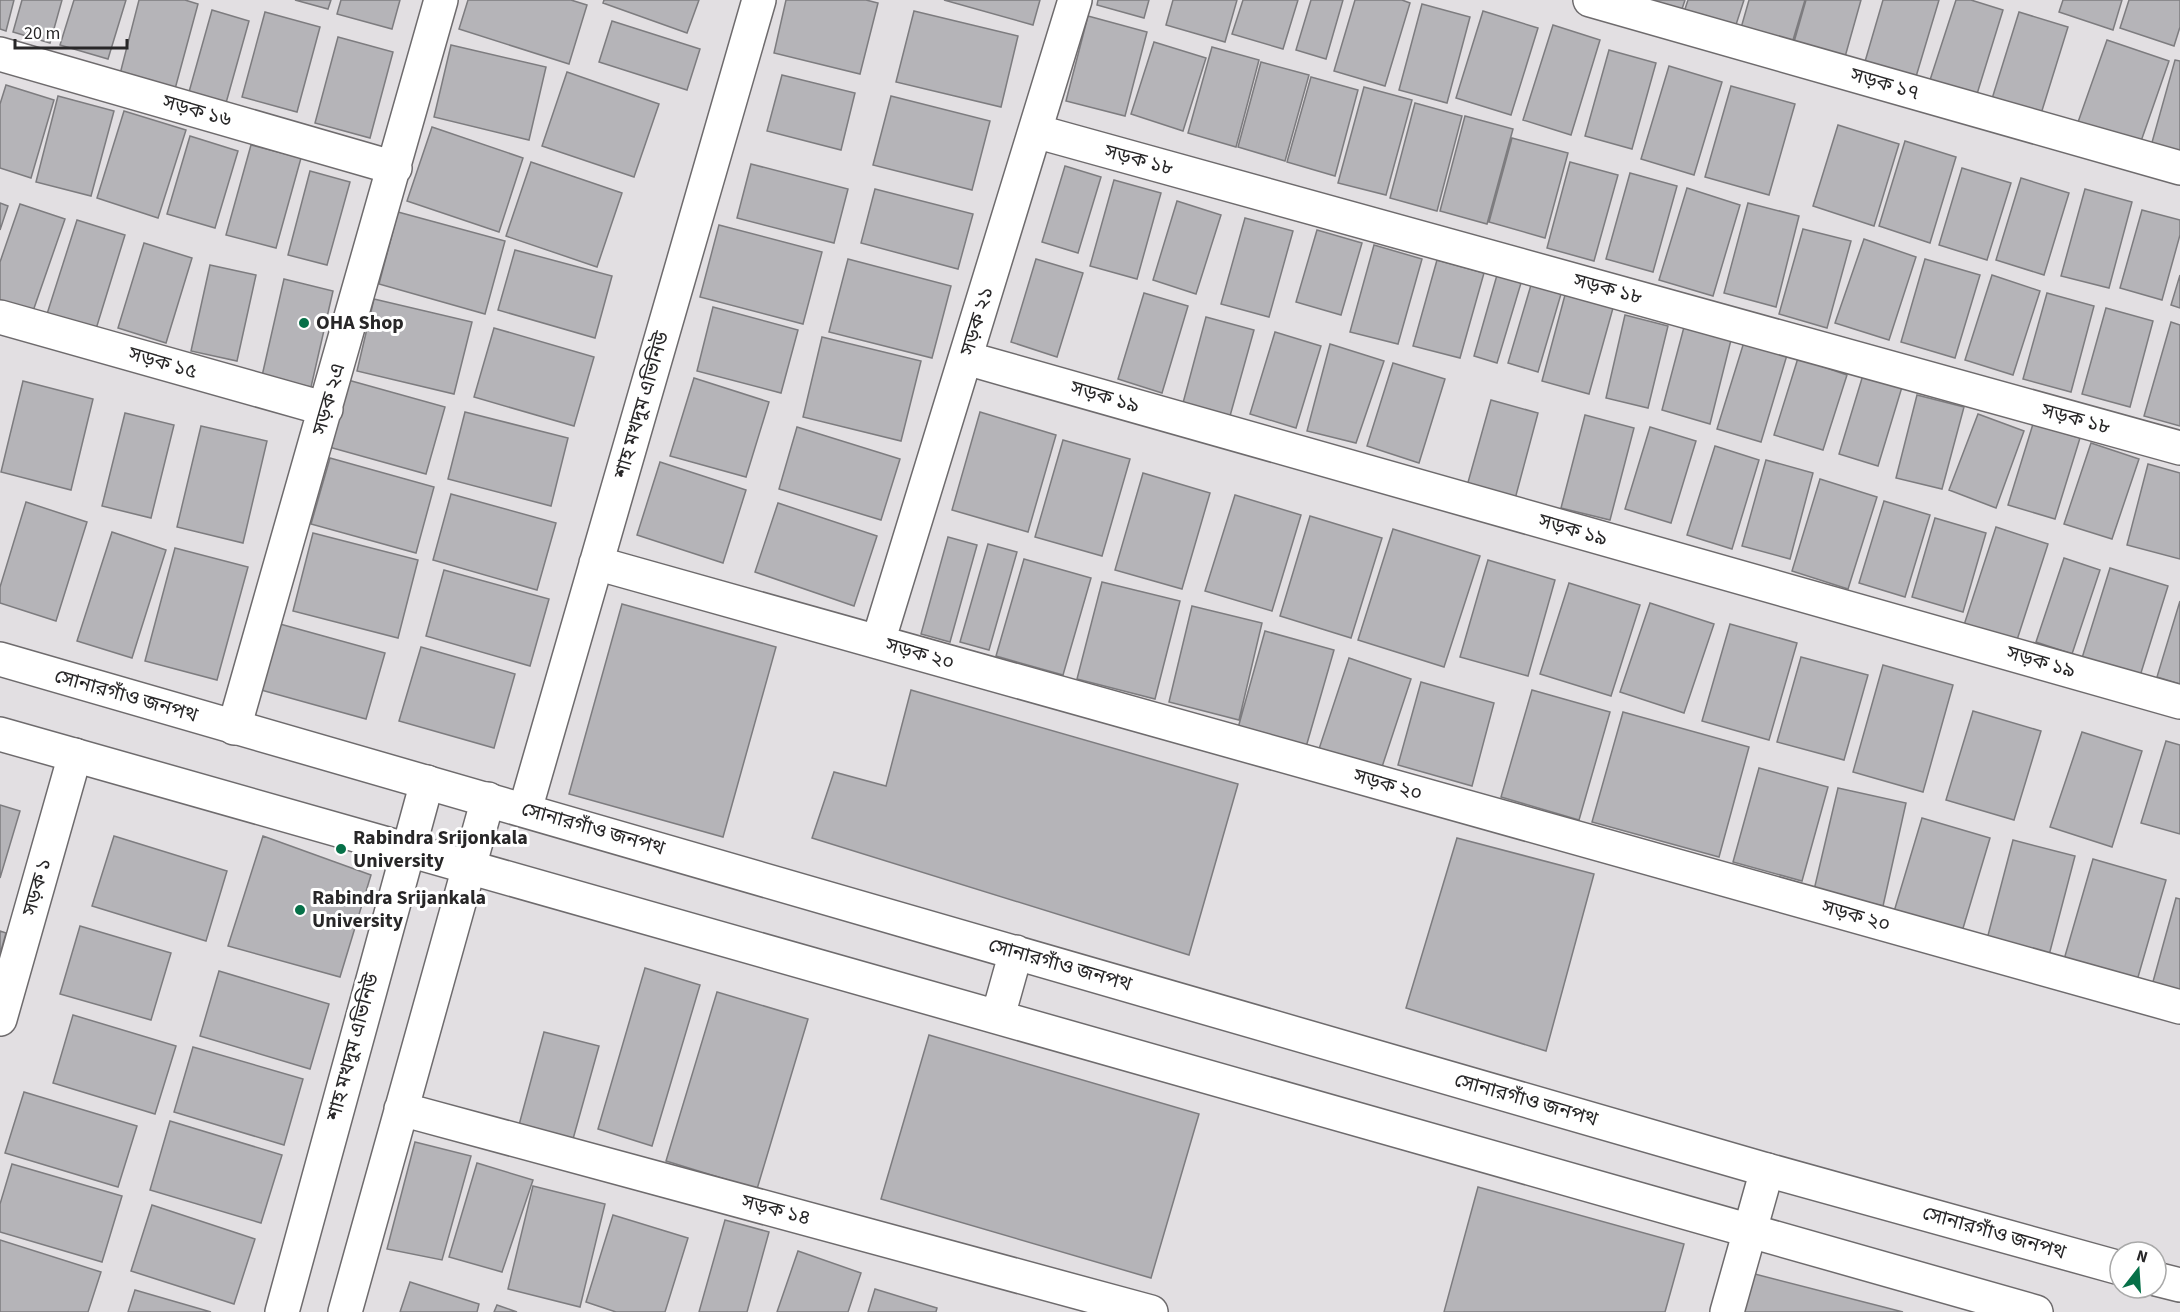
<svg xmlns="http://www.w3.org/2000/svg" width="2180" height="1312" viewBox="0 0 2180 1312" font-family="'Source Sans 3','Noto Sans Bengali',sans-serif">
  <rect width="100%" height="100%" fill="#e2dfe2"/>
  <path fill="#b5b4b8" stroke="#7d7c7f" stroke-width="1.5" d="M0,0H14L6,31L0,29Z
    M22,0H62L50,43L13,32Z
    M74,0H126L108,59L60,45Z
    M139,0H185L198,4L175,89L120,74Z
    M295,0H331L328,9Z
    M341,0H400L392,29L337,14Z
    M468,0H571L587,5L569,64L459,29Z
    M604,0H699L687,33L603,3Z
    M786,0H866L878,3L860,74L774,53Z
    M944,0H1040L1033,25Z
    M1098,0H1149L1144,18L1097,5Z
    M1173,0H1237L1225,42L1166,25Z
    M1243,0H1298L1283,49L1232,34Z
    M1311,0H1343L1326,59L1296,50Z
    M1355,0H1402L1410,3L1385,86L1334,71Z
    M1643,0H1685L1681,12Z
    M1688,0H1744L1733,34L1682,18Z
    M1749,0H1805L1790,50L1739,35Z
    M1806,0H1861L1843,64L1792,49Z
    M1883,0H1939L1915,80L1864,65Z
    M1956,0H1971L2003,10L1977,94L1930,80Z
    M2063,0H2122L2113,30L2059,12Z
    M2129,0H2180V27L2174,46L2120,28Z
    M1422,4L1470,17L1447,103L1399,90Z
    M212,10L249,21L226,103L189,92Z
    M914,11L1018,36L1001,107L896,82Z
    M1483,11L1538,28L1511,115L1456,98Z
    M265,12L320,27L297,112L242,97Z
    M2019,12L2068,27L2040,117L1991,102Z
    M1088,16L1147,32L1125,116L1066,101Z
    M612,21L700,49L687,90L599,62Z
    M1553,25L1600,40L1571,135L1523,120Z
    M338,37L393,52L370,138L315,123Z
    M2107,40L2169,61L2139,147L2077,125Z
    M1154,42L1206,58L1183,131L1131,114Z
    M451,45L546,67L529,140L434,117Z
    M1212,47L1259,60L1236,147L1188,133Z
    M1609,50L1656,63L1632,149L1585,136Z
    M2175,60L2180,61V154L2151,146Z
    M1261,62L1309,75L1285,161L1238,147Z
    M1669,66L1722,82L1694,175L1641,159Z
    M567,72L659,104L634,177L542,146Z
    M782,75L855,93L841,150L767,131Z
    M1311,77L1358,90L1335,176L1287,162Z
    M6,85L54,100L31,178L0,168V104Z
    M1731,86L1795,104L1769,195L1705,177Z
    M1364,87L1412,100L1386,195L1338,183Z
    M58,96L114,111L91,196L36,182Z
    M891,96L990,121L972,190L873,165Z
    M1415,103L1462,116L1437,211L1390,198Z
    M124,111L186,130L158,218L97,198Z
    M1465,116L1513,129L1487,224L1440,211Z
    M1838,125L1899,144L1874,226L1813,206Z
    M432,127L523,158L499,232L407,201Z
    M190,136L238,151L215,228L167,214Z
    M1512,138L1568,153L1545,238L1489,222Z
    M1905,141L1956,157L1930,243L1879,226Z
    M251,145L301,158L276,248L226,235Z
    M531,162L622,193L597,267L506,236Z
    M1570,162L1618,175L1594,261L1547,248Z
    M751,164L848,189L834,243L737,218Z
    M1065,166L1101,177L1078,253L1042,242Z
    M1962,168L2011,183L1987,260L1939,245Z
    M310,171L350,182L327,265L288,255Z
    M1630,173L1677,186L1653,272L1606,259Z
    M2021,178L2069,193L2044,275L1996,260Z
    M1114,180L1161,193L1137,279L1090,266Z
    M1687,188L1740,205L1713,296L1659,280Z
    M875,189L973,214L958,269L861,243Z
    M2085,189L2132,202L2109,288L2061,276Z
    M1177,201L1221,215L1196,294L1153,280Z
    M0,203L8,206L0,230Z
    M1748,203L1799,216L1776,307L1724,293Z
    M20,204L65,219L32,314L0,304V262Z
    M2142,210L2180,220V235L2162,300L2120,288Z
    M398,212L505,241L485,314L379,284Z
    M1245,218L1293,231L1269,317L1221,304Z
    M77,220L125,235L96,329L47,314Z
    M719,225L822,252L803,324L700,297Z
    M1803,229L1851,241L1827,328L1779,314Z
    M1317,230L1362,243L1341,315L1296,302Z
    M1864,239L1916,257L1889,340L1835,323Z
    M144,243L192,258L166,343L118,328Z
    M1374,245L1422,259L1398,344L1350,332Z
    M515,250L612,276L595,338L498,310Z
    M848,259L951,286L932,358L829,332Z
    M1036,259L1083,273L1057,357L1011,342Z
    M1925,259L1980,275L1955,358L1901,342Z
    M1437,260L1484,273L1460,358L1413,346Z
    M210,265L256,275L237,361L191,351Z
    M1497,275L1521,283L1497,363L1474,356Z
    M1992,275L2040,291L2013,375L1965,360Z
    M2180,275V308L2171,305Z
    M284,279L333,291L311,387L262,376Z
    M1531,285L1561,294L1538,372L1508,363Z
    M1144,293L1188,306L1162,393L1118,379Z
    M2047,293L2094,306L2071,392L2023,379Z
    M1565,295L1613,308L1589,394L1542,381Z
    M374,299L472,322L454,394L357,371Z
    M713,307L798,330L781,393L697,371Z
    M2106,308L2153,321L2130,407L2082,394Z
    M1625,315L1668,326L1648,408L1606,398Z
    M1206,317L1254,330L1230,416L1183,403Z
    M2171,322L2180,325V426L2144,416Z
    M1684,327L1731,340L1710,424L1662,410Z
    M494,328L594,357L574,426L474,397Z
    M1275,332L1321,346L1296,428L1250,414Z
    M822,337L921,361L901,441L803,417Z
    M1744,342L1787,355L1761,442L1717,429Z
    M1330,344L1384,361L1356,443L1307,431Z
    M1798,358L1847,375L1823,450L1774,435Z
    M1393,363L1445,379L1419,463L1367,446Z
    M1863,375L1902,387L1878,466L1839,454Z
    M694,378L769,402L746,477L670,456Z
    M348,380L445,407L426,474L329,447Z
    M23,381L93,399L71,490L1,472Z
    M1917,395L1964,407L1942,489L1896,478Z
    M1491,400L1538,413L1515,499L1467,486Z
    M465,412L568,438L551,506L448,479Z
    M980,412L1056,435L1028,532L952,510Z
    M125,413L174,425L151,518L102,506Z
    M1978,414L2024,431L1996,508L1949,490Z
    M1585,415L1634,428L1610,520L1561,508Z
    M2033,424L2080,438L2055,519L2008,505Z
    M201,426L267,441L243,543L177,527Z
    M797,427L900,459L881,520L779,489Z
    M1650,427L1696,441L1671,523L1625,509Z
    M1063,440L1130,459L1102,556L1035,537Z
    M2091,443L2139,459L2112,539L2064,524Z
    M1715,446L1759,460L1732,549L1687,535Z
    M330,458L434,487L416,553L311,524Z
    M1766,460L1813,473L1790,559L1742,546Z
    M660,462L746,490L723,563L637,535Z
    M2148,464L2180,473V559L2127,545Z
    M1143,473L1210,493L1182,589L1115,570Z
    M1820,479L1877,497L1848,589L1792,571Z
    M451,494L556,523L537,590L433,560Z
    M1235,495L1301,515L1272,611L1205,591Z
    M1884,501L1930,515L1905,597L1859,583Z
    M26,502L87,522L56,621L0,603V587Z
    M778,503L877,536L854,606L755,572Z
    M1310,516L1382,538L1351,638L1280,616Z
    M1935,518L1986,533L1963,612L1912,597Z
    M1996,527L2048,544L2016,643L1964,625Z
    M1393,529L1480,556L1444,667L1358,640Z
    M112,532L166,550L132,658L77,641Z
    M313,533L418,560L398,638L293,611Z
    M948,537L977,545L950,642L921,634Z
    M988,544L1017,552L989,650L960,642Z
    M175,548L248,567L217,680L145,661Z
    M2064,558L2100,570L2072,654L2036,642Z
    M1024,559L1091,578L1063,675L996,656Z
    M1488,560L1555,580L1528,676L1460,657Z
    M2110,568L2168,586L2140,676L2082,658Z
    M444,570L549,599L530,666L426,636Z
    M1102,582L1180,601L1155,699L1077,679Z
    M1569,583L1640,605L1611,696L1540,674Z
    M2180,601V684L2157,677Z
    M1650,603L1714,624L1684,713L1620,692Z
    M622,604L776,647L723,837L569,794Z
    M1192,606L1262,623L1239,720L1169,702Z
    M280,624L385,653L366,719L261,690Z
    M1730,624L1797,643L1769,740L1702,721Z
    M1265,631L1334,650L1306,747L1238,728Z
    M421,647L515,674L494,748L399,721Z
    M1801,657L1868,675L1844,760L1777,742Z
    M1349,658L1411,679L1381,770L1319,749Z
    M1883,665L1953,685L1923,792L1853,772Z
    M1421,682L1494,703L1472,786L1398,765Z
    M911,690L1238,784L1189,955L812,838L834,772L886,786Z
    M1532,690L1610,712L1579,820L1501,797Z
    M1973,711L2041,731L2014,820L1946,800Z
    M1623,712L1749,747L1719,857L1592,822Z
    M2082,732L2142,751L2112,847L2050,827Z
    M2166,741L2180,745V834L2141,823Z
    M1759,768L1828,787L1802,881L1733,862Z
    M1838,788L1906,803L1883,906L1814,890Z
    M0,805L20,811L0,878Z
    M1922,818L1990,838L1961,935L1893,915Z
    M114,836L227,871L206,941L92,906Z
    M263,836L371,875L340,977L228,946Z
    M1457,838L1594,874L1546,1051L1406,1008Z
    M2013,840L2075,856L2048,959L1986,943Z
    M2093,859L2166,880L2136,984L2063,963Z
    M2176,898L2180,899V997L2151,989Z
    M80,926L171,953L151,1020L60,994Z
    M0,931L6,933L0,954Z
    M645,968L700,985L652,1146L598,1129Z
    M219,971L329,1004L310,1069L200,1036Z
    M717,992L808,1019L757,1189L666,1161Z
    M73,1015L176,1046L155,1114L53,1083Z
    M544,1032L599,1046L573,1139L519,1125Z
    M929,1035L1199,1114L1151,1278L881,1199Z
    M193,1047L303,1079L284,1145L174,1112Z
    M24,1092L137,1126L118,1187L5,1153Z
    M170,1121L282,1155L261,1223L150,1190Z
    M415,1142L471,1156L442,1260L387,1249Z
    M477,1163L533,1180L502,1272L449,1257Z
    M12,1164L122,1196L102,1262L0,1232V1204Z
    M533,1186L605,1204L580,1307L508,1289Z
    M1478,1187L1684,1244L1665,1312H1444Z
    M152,1205L255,1239L234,1304L131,1271Z
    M613,1215L688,1238L665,1312H616L586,1302Z
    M725,1220L769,1232L747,1312H699Z
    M0,1240L101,1272L88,1312H0Z
    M798,1251L861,1273L848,1312H777Z
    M1747,1272L1903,1312H1737Z
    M410,1282L479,1304L477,1312H400Z
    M875,1289L937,1308L936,1312H868Z
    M135,1290L211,1312H128Z
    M497,1305L517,1312H494Z"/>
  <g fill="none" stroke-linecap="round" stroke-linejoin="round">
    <defs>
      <path id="minor" d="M1590,0L2180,168
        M0,54L395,168
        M1035,131L2180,448
        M0,317L326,409
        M966,358L2180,702
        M596,563L2180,1007
        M878,642L1075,0
        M234,728L441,0
        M525,810L759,0
        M0,1019L75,755
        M401,1109L1151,1312
        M282,1312L427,782
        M345,1312L488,799
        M1727,1312L1767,1170"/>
      <path id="major" d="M0,659L1767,1170L2120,1268
        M0,734L2036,1312
        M998,1016L1016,952
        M2156,1279L2180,1285"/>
    </defs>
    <use href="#minor" stroke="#6e6b6d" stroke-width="36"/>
    <use href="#major" stroke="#6e6b6d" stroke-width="36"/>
    <use href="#minor" stroke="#fff" stroke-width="33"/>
    <use href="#major" stroke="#fff" stroke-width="33"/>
  </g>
  <g fill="#067048" stroke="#fff" stroke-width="2">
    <circle cx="304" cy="323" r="6"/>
    <circle cx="341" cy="849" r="6"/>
    <circle cx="300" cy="910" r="6"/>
  </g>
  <g text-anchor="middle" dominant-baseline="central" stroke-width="6" stroke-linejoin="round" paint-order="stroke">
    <g font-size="20" fill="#282728" stroke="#fff">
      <text transform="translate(1885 84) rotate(16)">সড়ক ১৭</text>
      <text transform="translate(197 111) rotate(16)">সড়ক ১৬</text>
      <text transform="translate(1139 160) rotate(15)">সড়ক ১৮</text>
      <text transform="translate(1608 289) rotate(15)">সড়ক ১৮</text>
      <text transform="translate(977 321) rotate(-73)">সড়ক ২১</text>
      <text transform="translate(163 363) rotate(16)">সড়ক ১৫</text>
      <text transform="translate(1105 397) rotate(16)">সড়ক ১৯</text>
      <text transform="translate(329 399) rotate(-74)">সড়ক ২এ</text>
      <text transform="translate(642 405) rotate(-74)">শাহ মখদুম এভিনিউ</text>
      <text transform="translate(2076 419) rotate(15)">সড়ক ১৮</text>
      <text transform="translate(1573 530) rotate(16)">সড়ক ১৯</text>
      <text transform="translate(920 654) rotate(16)">সড়ক ২০</text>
      <text transform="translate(2041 662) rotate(16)">সড়ক ১৯</text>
      <text transform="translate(126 696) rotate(16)">সোনারগাঁও জনপথ</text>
      <text transform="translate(1388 785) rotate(16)">সড়ক ২০</text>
      <text transform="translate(593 829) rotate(16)">সোনারগাঁও জনপথ</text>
      <text transform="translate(37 887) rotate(-74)">সড়ক ১</text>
      <text transform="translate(1856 916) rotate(16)">সড়ক ২০</text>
      <text transform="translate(1060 965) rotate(16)">সোনারগাঁও জনপথ</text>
      <text transform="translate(353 1047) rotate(-75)">শাহ মখদুম এভিনিউ</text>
      <text transform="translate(1526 1100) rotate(16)">সোনারগাঁও জনপথ</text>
      <text transform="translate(776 1210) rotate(15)">সড়ক ১৪</text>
      <text transform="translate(1994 1233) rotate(16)">সোনারগাঁও জনপথ</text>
    </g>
    <g font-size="20" font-weight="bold" fill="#282728" stroke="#fff" text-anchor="start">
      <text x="316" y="323">OHA Shop</text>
      <text x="353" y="838">Rabindra Srijonkala<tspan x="353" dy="23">University</tspan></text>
      <text x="312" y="898">Rabindra Srijankala<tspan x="312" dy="23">University</tspan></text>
    </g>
  </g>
  <g transform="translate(2138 1270) rotate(17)"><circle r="28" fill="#ffffff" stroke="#a9a9a9" stroke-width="1.5"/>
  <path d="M0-4.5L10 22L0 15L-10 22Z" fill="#067048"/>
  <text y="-9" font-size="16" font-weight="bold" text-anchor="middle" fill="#282728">N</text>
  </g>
  <path d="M15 39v9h112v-9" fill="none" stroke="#282728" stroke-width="3"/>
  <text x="24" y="39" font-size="18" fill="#282728" stroke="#ffffff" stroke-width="4.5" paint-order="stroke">20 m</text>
</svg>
